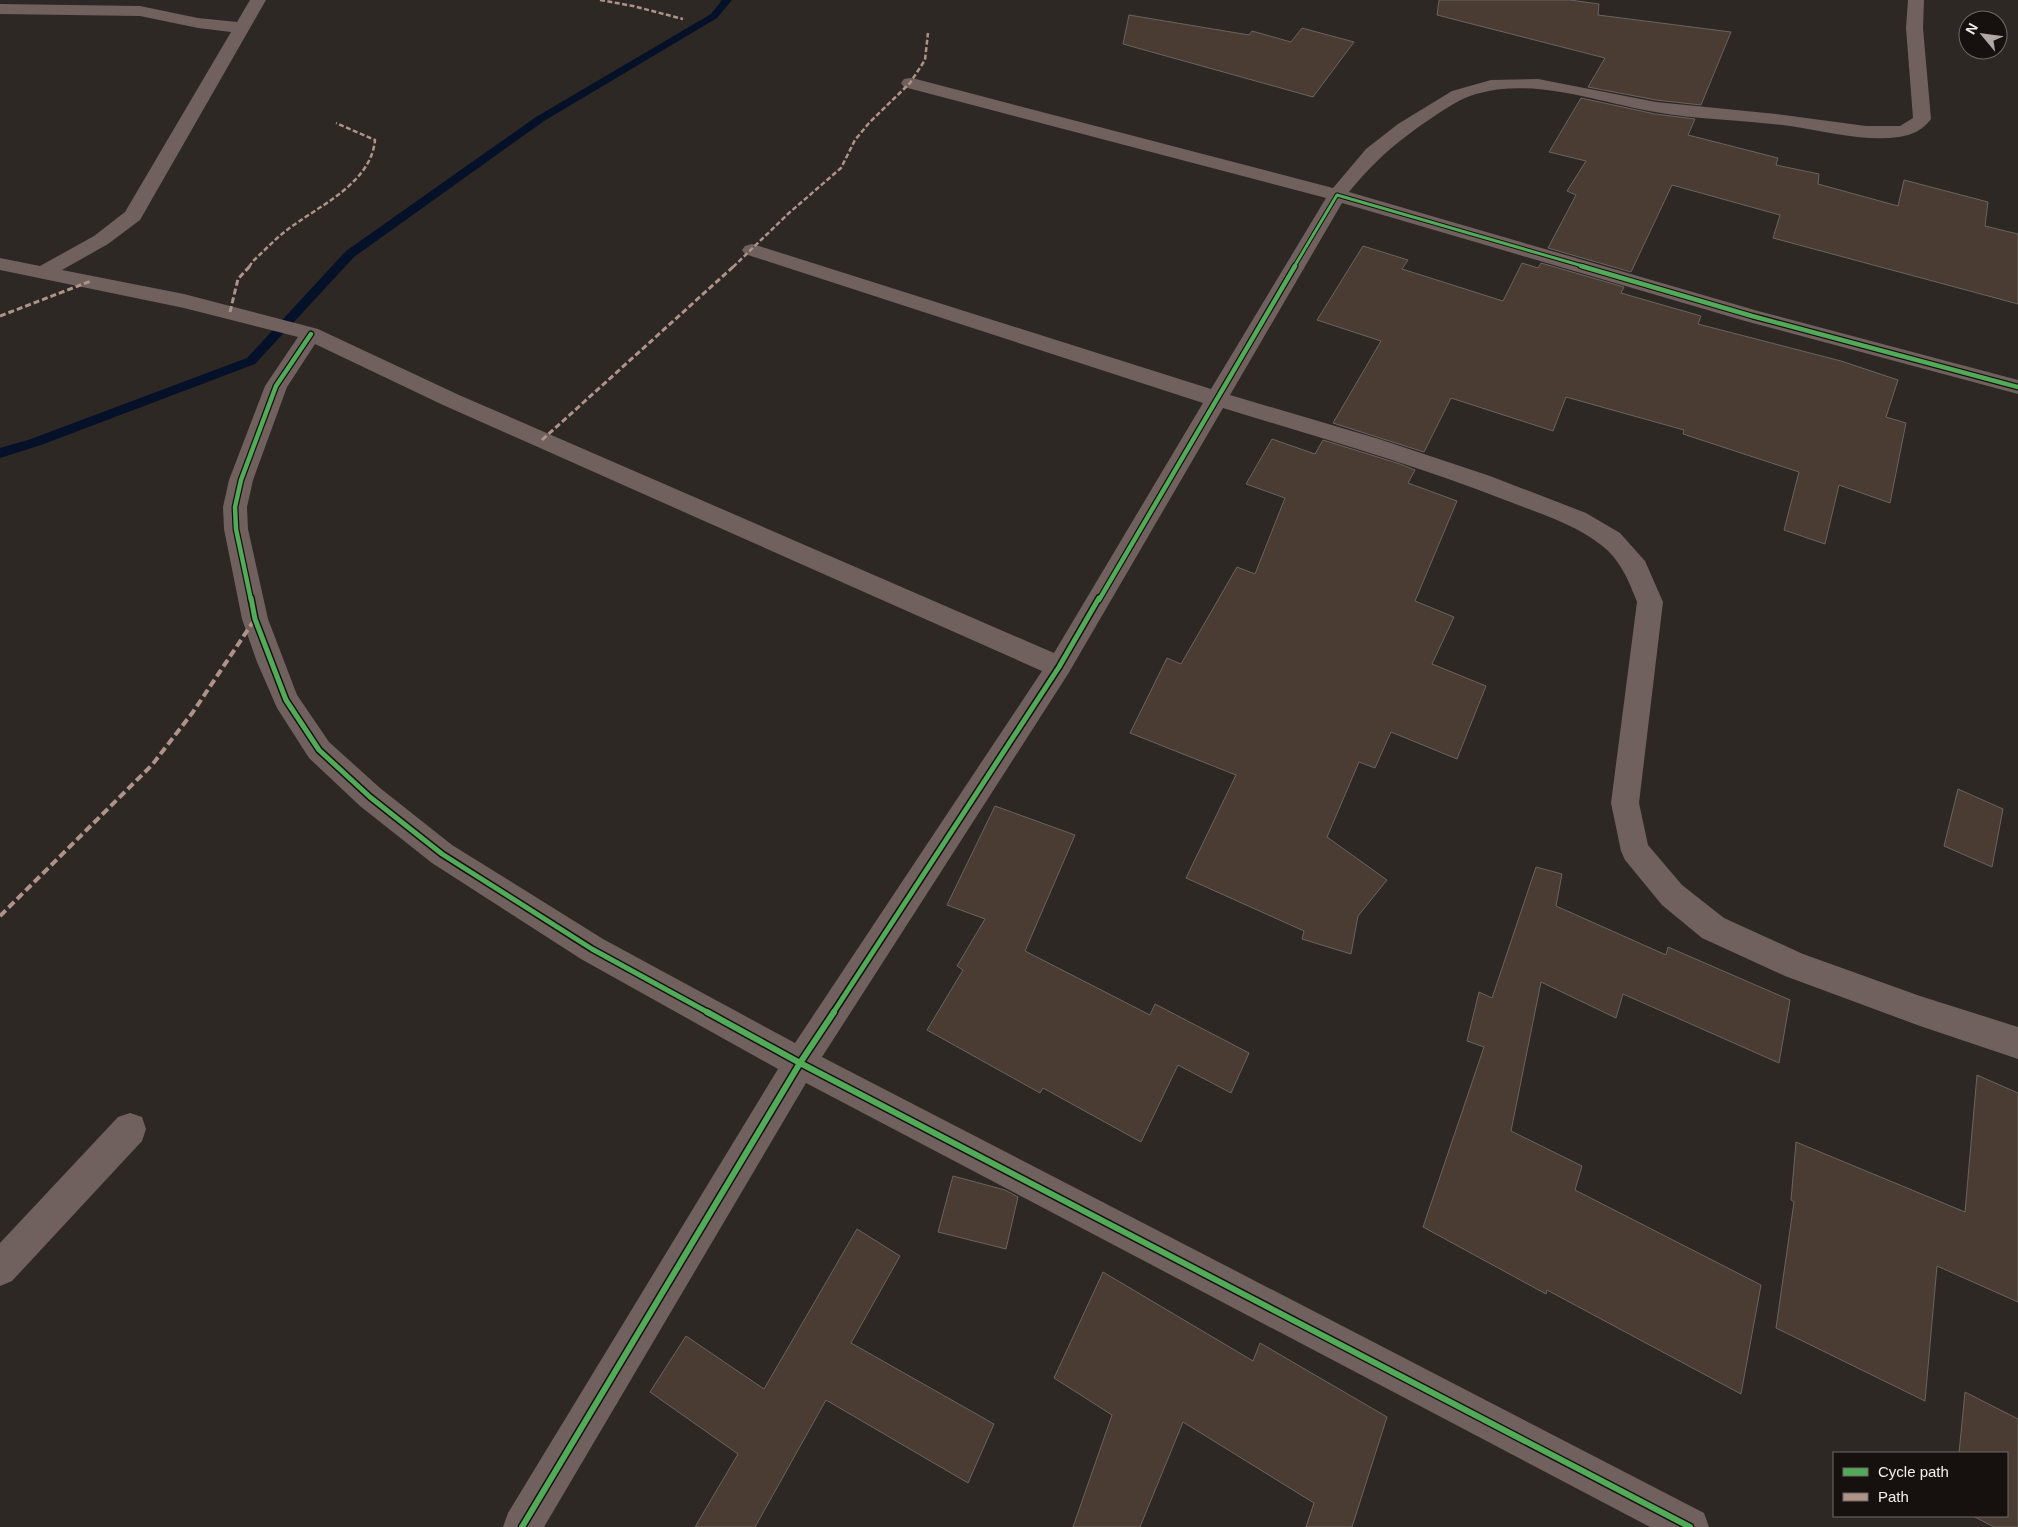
<svg xmlns="http://www.w3.org/2000/svg" width="2018" height="1527" viewBox="0 0 2018 1527" font-family="Arial,sans-serif">
  <rect width="100%" height="100%" fill="#2e2824"/>
  <g fill="none" stroke-linecap="round" stroke-linejoin="round">
    <path fill="#041128" fill-rule="evenodd" d="M722,0H732L717,18L544,121L354,257L255,364L41,445L0,458V448L31,439L247,358L346,251L536,117L711,14Z"/>
  </g>
  <path fill="#4b3c33" stroke="#696460" d="M1439,0H1570L1599,4L1598,15L1731,32L1701,105L1656,100L1588,87L1605,58L1437,15Z
    M1129,15L1249,35L1252,31L1291,42L1302,28L1354,42L1313,97L1123,44Z
    M1581,98L1655,114L1695,119L1688,135L1778,158L1776,165L1819,174L1818,184L1898,206L1904,180L1988,202L1985,226L2018,234V304L1773,238L1780,215L1672,185L1631,272L1548,248L1576,195L1567,191L1586,161L1549,152Z
    M1363,246L1408,260L1402,269L1503,301L1522,263L1538,268L1541,263L1624,287L1621,293L1701,316L1698,324L1841,361L1898,380L1886,417L1906,423L1890,503L1839,485L1825,544L1784,530L1799,472L1683,434L1684,430L1566,397L1553,431L1451,398L1424,452L1333,423L1381,341L1317,320Z
    M1272,439L1315,454L1323,440L1400,464L1415,470L1408,483L1457,501L1415,601L1454,617L1432,664L1486,686L1457,759L1391,732L1375,768L1359,762L1327,837L1387,880L1358,916L1351,954L1302,939L1304,931L1186,878L1236,775L1130,733L1167,658L1181,664L1237,567L1255,574L1285,498L1246,484Z
    M1958,789L2003,809L1992,867L1944,846Z
    M995,806L1075,835L1025,951L1150,1015L1155,1004L1249,1053L1231,1093L1178,1065L1141,1142L1043,1088L1040,1093L927,1030L963,970L957,966L985,919L947,905Z
    M1536,867L1562,874L1556,906L1666,955L1668,947L1790,1000L1779,1063L1623,994L1616,1018L1541,982L1511,1131L1582,1166L1575,1190L1761,1285L1741,1394L1547,1290L1546,1294L1423,1227L1484,1047L1467,1041L1479,992L1492,998Z
    M1977,1075L2018,1093V1302L1937,1266L1925,1401L1776,1328L1794,1202L1791,1200L1796,1142L1965,1212Z
    M953,1176L1005,1190L1018,1197L1006,1249L938,1232Z
    M857,1229L900,1256L851,1343L994,1424L968,1483L826,1400L755,1527H695L738,1454L650,1392L686,1336L764,1389Z
    M1103,1272L1253,1361L1260,1343L1387,1417L1352,1527H1306L1314,1503L1183,1422L1140,1527H1073L1112,1415L1054,1378Z
    M1965,1392L2018,1419V1527H1994L1973,1516H2007V1453H1959Z"/>
  <g fill="none" stroke-linecap="round" stroke-linejoin="round">
    <path fill="#70605e" fill-rule="evenodd" d="M250,0H266L140,220L108,244L62,270L184,294L318,329L459,395L1054,653L1203,403L745,254L742,250L745,246L752,244L759,246L1211,389L1326,198L904,87L901,83L904,79L910,78L916,79L1333,188L1366,149L1398,124L1452,91L1491,80L1538,79L1656,102L1776,114L1866,126H1900L1913,118L1906,28L1908,0H1924L1923,28L1931,119C1923,130 1912,135 1899,137C1864,142 1825,131 1790,126C1745,120 1700,120 1655,112C1597,102 1534,77 1476,94C1462,98 1448,107 1436,115C1400,139 1377,158 1349,192L1758,311L2018,380V394L1745,321L1342,203L1230,395L1379,439L1490,476L1586,513L1620,533L1645,561L1663,602L1639,803L1648,845L1682,885L1724,918L1803,954L1920,996L2018,1027V1059L1920,1026L1785,976L1702,938L1662,905L1625,860L1621,851L1611,803L1637,602C1629,581 1620,559 1601,545C1573,523 1538,513 1505,500C1413,464 1317,437 1223,408L1068,674L822,1057L1704,1513L1709,1527H1650L806,1083L544,1527H503L508,1513L778,1069L581,959L432,863L360,806L309,758L277,708L257,662L242,619L224,529L223,507L229,480L265,386L298,337L184,308L0,270V258L40,266L94,236L125,212L231,32L198,28L140,16L0,14V4L140,6L198,18L237,22ZM315,344L443,405L1042,671L795,1043L603,939L452,845L380,788L329,742L297,695L268,619L248,529L247,507L253,480L287,387Z
      M130,1113L142,1117L146,1129L142,1141L12,1281L0,1286V1243L118,1117Z"/>
    <path stroke="#af9288" stroke-width="2.5" stroke-dasharray="5 2.5" stroke-linecap="butt" d="M600,0L633,6L683,19
      M249,267L253,261C264,251 275,239 287,230C318,206 371,184 375,140L336,123
      M733,267L789,213L841,168L855,140L869,123L910,83L925,60L928,33"/>
    <path stroke="#af9288" stroke-width="3" stroke-dasharray="6 3" stroke-linecap="butt" d="M230,312L238,279L250,266
      M0,316L91,281
      M542,440L734,266"/>
    <path stroke="#af9288" stroke-width="4" stroke-dasharray="8 4" stroke-linecap="butt" d="M0,916L152,765L193,712L255,619"/>
    <defs>
      <path id="cycleway-far3" d="M1294,267L1337,195L1586,267"/>
      <path id="cycleway-far2" d="M1581,266L1752,316L2018,387
        M251,600L236,529L235,507L241,480L276,386L311,334
        M1099,600L1295,266"/>
      <path id="cycleway-far1" d="M251,598L255,619L286,700L319,750L370,797L442,854L592,949L709,1013
        M833,1013L1059,667L1099,598"/>
      <path id="cycleway" d="M707,1012L800,1063L1690,1527
        M522,1527L800,1063L834,1012"/>
    </defs>
    <use href="#cycleway-far3" stroke="#16110e" stroke-width="5"/>
    <use href="#cycleway-far2" stroke="#16110e" stroke-width="7"/>
    <use href="#cycleway-far1" stroke="#16110e" stroke-width="8"/>
    <use href="#cycleway" stroke="#16110e" stroke-width="9"/>
    <use href="#cycleway-far3" stroke="#51ab58" stroke-width="3"/>
    <use href="#cycleway-far2" stroke="#51ab58" stroke-width="4.5"/>
    <use href="#cycleway-far1" stroke="#51ab58" stroke-width="5"/>
    <use href="#cycleway" stroke="#51ab58" stroke-width="6"/>
  </g>
  <rect x="1833" y="1452" width="175" height="65" fill="#16110e" stroke="#6f6966"/>
  <rect x="1843" y="1468" width="25" height="8" fill="#51ab58" stroke="#6f6966"/>
  <text x="1878" y="1477" font-size="15" fill="#f5ede9">Cycle path</text>
  <rect x="1843" y="1493" width="25" height="8" fill="#af9288" stroke="#6f6966"/>
  <text x="1878" y="1502" font-size="15" fill="#f5ede9">Path</text>
  <g transform="translate(1983 35) rotate(299)"><circle r="24" fill="#16110e" stroke="#6f6966"/>
  <path d="M0-4L9 19L0 12L-9 19Z" fill="#afa8a4"/>
  <text y="-8" font-size="14" font-weight="bold" text-anchor="middle" fill="#f5ede9">N</text>
  </g>
</svg>
